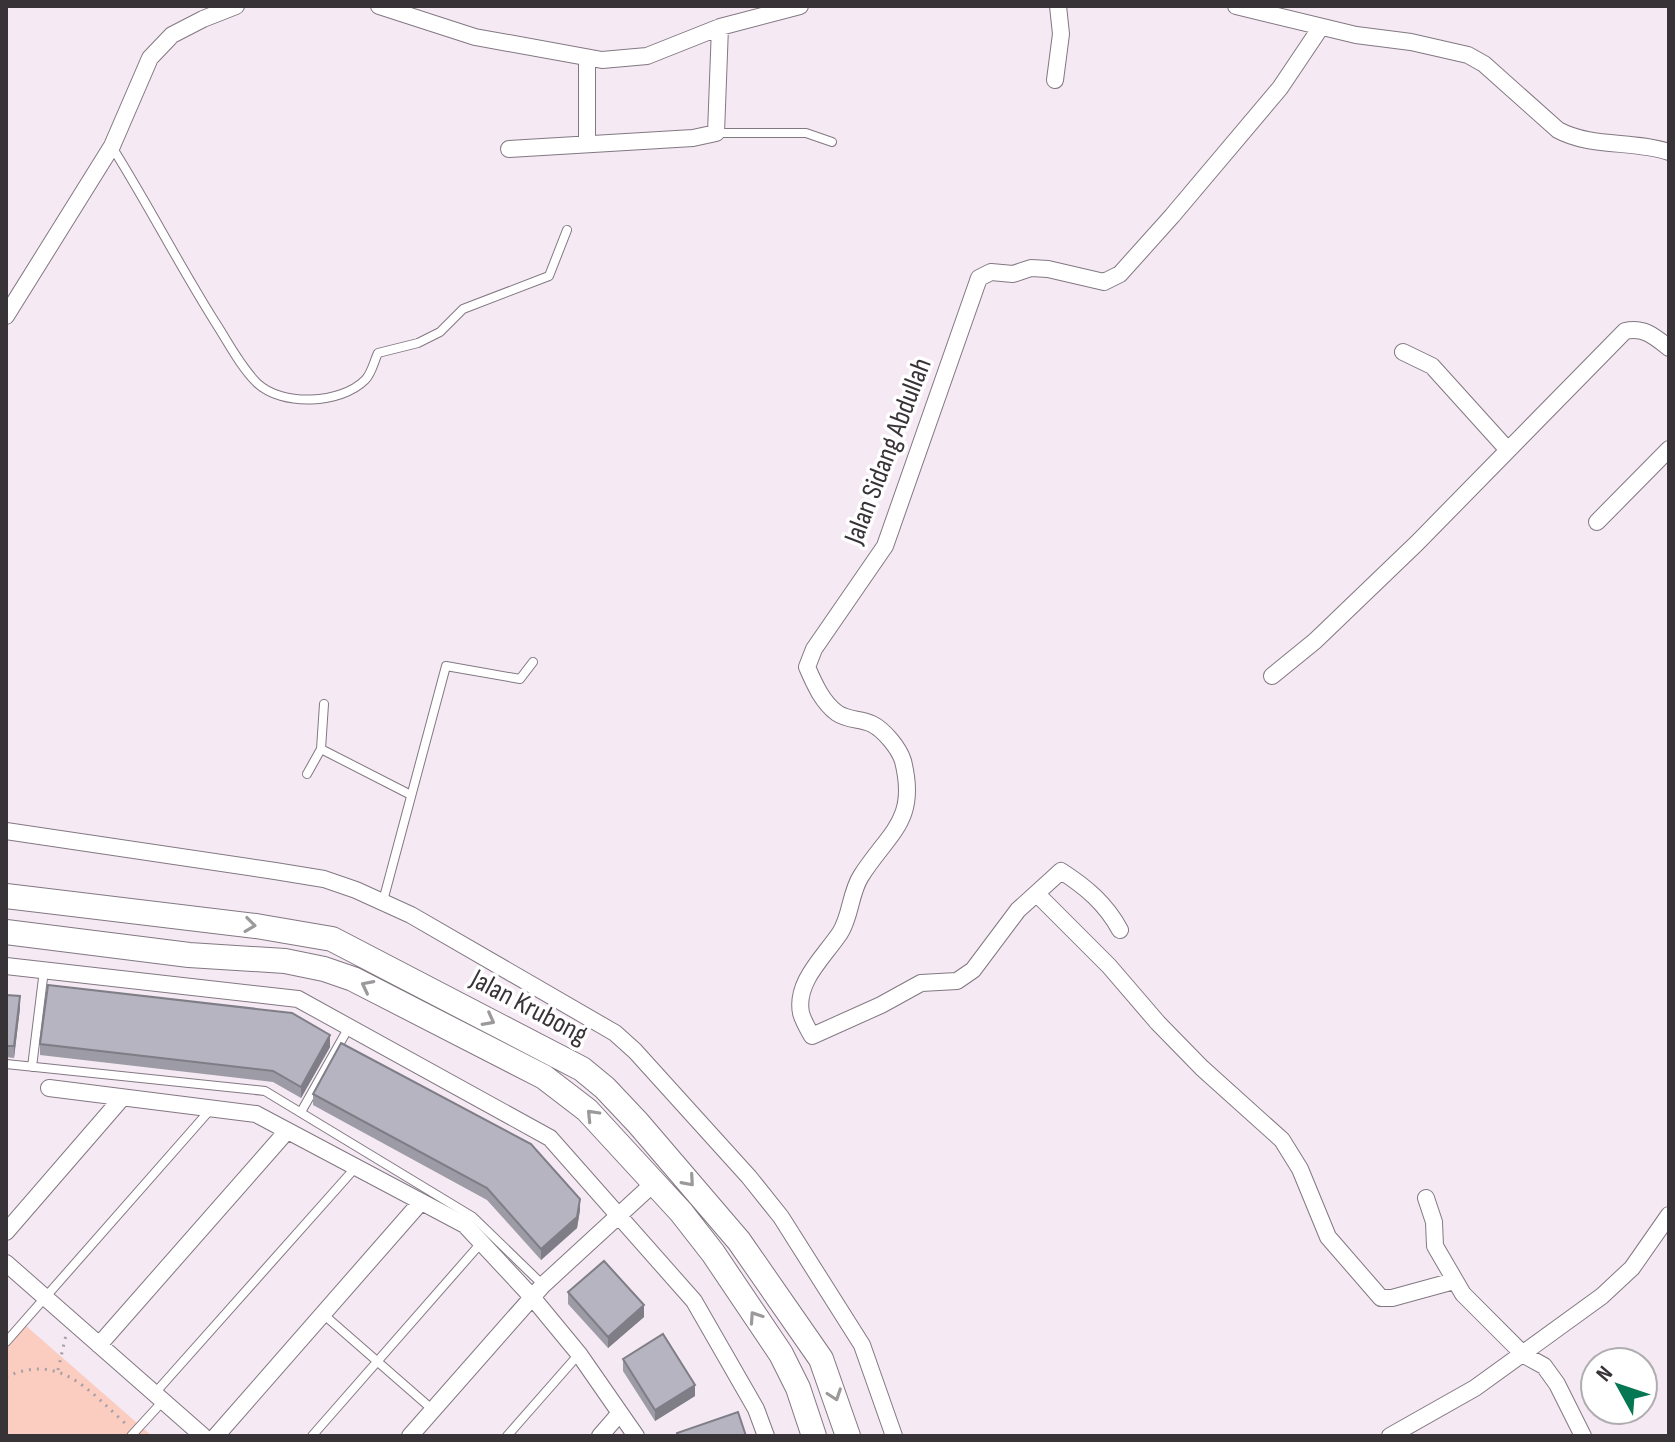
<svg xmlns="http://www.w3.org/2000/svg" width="1675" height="1442" viewBox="0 0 1675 1442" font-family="'Sofia Sans Condensed',sans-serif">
  <rect width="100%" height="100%" fill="#f5e9f4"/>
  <path fill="#fbcdc1" d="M25,1325L152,1436H6V1347Z"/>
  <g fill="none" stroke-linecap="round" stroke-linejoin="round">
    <defs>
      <path id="service" d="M716,133H806L832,142
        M112,147C148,204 179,265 215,322C228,342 240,366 257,383C282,407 341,404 365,380C372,373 374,361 378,353L418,343L440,332L463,309L549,276L567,230
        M321,749L411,795
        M307,774L321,749L324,704
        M383,901L446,666L520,679L533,662
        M6,1064L265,1091L473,1217L543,1285
        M32,1067L44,970
        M301,1112L349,1027
        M323,1314L433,1410
        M6,1342L210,1110
        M155,1393L356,1167
        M131,1436L163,1401
        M312,1436L481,1243
        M507,1436L579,1354"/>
      <path id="minor" d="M379,6L475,37L602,60L647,56L720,27L800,6
        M1236,6L1356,35L1411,42L1468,55L1484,64L1558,130C1591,148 1634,140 1669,152
        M1055,80L1061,34L1058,6
        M587,143V58
        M509,149L693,138L716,133L720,27
        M6,316L112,146L150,58L172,35L203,19L236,6
        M1403,352L1432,366L1507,449
        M1597,522L1669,449
        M1272,676L1315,641L1417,543L1625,331C1644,327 1654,336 1669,348
        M6,831L275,871L324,879L356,890L411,915L615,1033L635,1051L749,1177L781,1217L862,1345L894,1436
        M1037,894L1109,966L1158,1023L1202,1068L1282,1140L1300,1169L1328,1237L1381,1298H1392L1454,1281
        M1120,930C1106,904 1086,887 1061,871L1018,910L973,970L957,981L921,983L881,1005L812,1036C808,1029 803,1021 801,1013C795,982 824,957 840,933C851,916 850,893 861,876C889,832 918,821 903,761C899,748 884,730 872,724C860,718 849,721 837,713C822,702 814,683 807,667L814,649L885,546L979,278L991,272L1013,274L1031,268L1048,269L1104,282L1120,274L1172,216L1280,88L1321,27
        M6,966L298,999L550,1138L694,1301L756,1409L766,1436
        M49,1088L256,1114L465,1225L532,1297L579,1354L636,1436
        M1426,1198L1434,1222L1435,1246L1463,1294L1524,1355L1544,1366L1557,1384L1583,1436
        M6,1232L122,1098
        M6,1263L203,1436
        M99,1345L287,1131
        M216,1436L420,1203
        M410,1436L543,1285L654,1183
        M600,1436L620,1413
        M1390,1436L1475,1388L1602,1296L1632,1268L1669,1215"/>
      <path id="primary" d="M6,896L256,926L332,939L582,1069L605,1088L638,1123L739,1241L821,1359L848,1436
        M6,932L189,955L285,961L324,969L353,979L544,1077L587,1110L681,1212L713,1253L781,1354L798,1388L814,1436"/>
    </defs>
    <use href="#service" stroke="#827882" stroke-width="10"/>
    <use href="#minor" stroke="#827882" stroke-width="18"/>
    <use href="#primary" stroke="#827882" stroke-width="26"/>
    <path stroke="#a79ea6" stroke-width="3" stroke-dasharray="2 6" stroke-linecap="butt" d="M58,1370L66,1335
      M6,1377C60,1352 89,1391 126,1424"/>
    <use href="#service" stroke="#fff" stroke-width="8"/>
    <use href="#minor" stroke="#fff" stroke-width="16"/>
    <use href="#primary" stroke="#fff" stroke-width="24"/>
  </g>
  <path fill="#9d9ba6" d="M6,995L20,1008L14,1058L6,1057Z
    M40,1044L330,1047L301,1098L273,1082L40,1055Z
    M313,1094L580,1210L577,1228L541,1260L487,1200L313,1105Z
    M568,1292L644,1317L608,1348L568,1304Z
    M623,1359L695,1396L655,1421L623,1371Z"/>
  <path fill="#7f7e87" d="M20,996V1008L14,1058V1046Z
    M330,1035V1047L301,1098V1087Z
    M580,1199V1210L577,1228L541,1260V1249Z
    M644,1305V1317L608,1348V1337Z
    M695,1385V1396L655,1421V1410Z"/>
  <path fill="#b6b4c1" stroke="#7f7e87" stroke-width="2" d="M48,985L292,1013L330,1035L301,1087L273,1071L40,1044Z
    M6,995L20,996L14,1046H6Z
    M341,1043L531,1144L580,1199L577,1217L541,1249L487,1188L313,1094Z
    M604,1261L644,1305L608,1337L568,1292Z
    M663,1334L695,1385L655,1410L623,1359Z
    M738,1412L746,1436H678L677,1433Z"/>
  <defs><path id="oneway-chevron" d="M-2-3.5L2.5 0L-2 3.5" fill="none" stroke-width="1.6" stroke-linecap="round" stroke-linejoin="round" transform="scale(2)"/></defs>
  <g stroke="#9c999b">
    <use href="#oneway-chevron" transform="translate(250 925) rotate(7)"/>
    <use href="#oneway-chevron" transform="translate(367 986) rotate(-153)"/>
    <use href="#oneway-chevron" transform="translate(489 1020) rotate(28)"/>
    <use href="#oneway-chevron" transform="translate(592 1115) rotate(-134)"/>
    <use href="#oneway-chevron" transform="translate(689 1181) rotate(49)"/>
    <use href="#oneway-chevron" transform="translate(755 1317) rotate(-124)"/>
    <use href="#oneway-chevron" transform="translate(835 1395) rotate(71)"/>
  </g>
  <g text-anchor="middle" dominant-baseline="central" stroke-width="7" stroke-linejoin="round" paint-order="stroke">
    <g font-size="28" fill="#383337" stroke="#fff">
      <text transform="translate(888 451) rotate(-69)">Jalan Sidang Abdullah</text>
      <text transform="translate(529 1007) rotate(28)">Jalan Krubong</text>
    </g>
  </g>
  <rect width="1675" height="1442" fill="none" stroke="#383337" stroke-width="16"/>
  <g transform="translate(1619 1386) rotate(310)"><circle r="38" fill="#ffffff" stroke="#afadaf" stroke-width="2"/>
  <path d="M0-6L14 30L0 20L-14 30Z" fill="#057752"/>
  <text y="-12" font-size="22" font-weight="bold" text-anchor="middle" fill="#383337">N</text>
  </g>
</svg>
